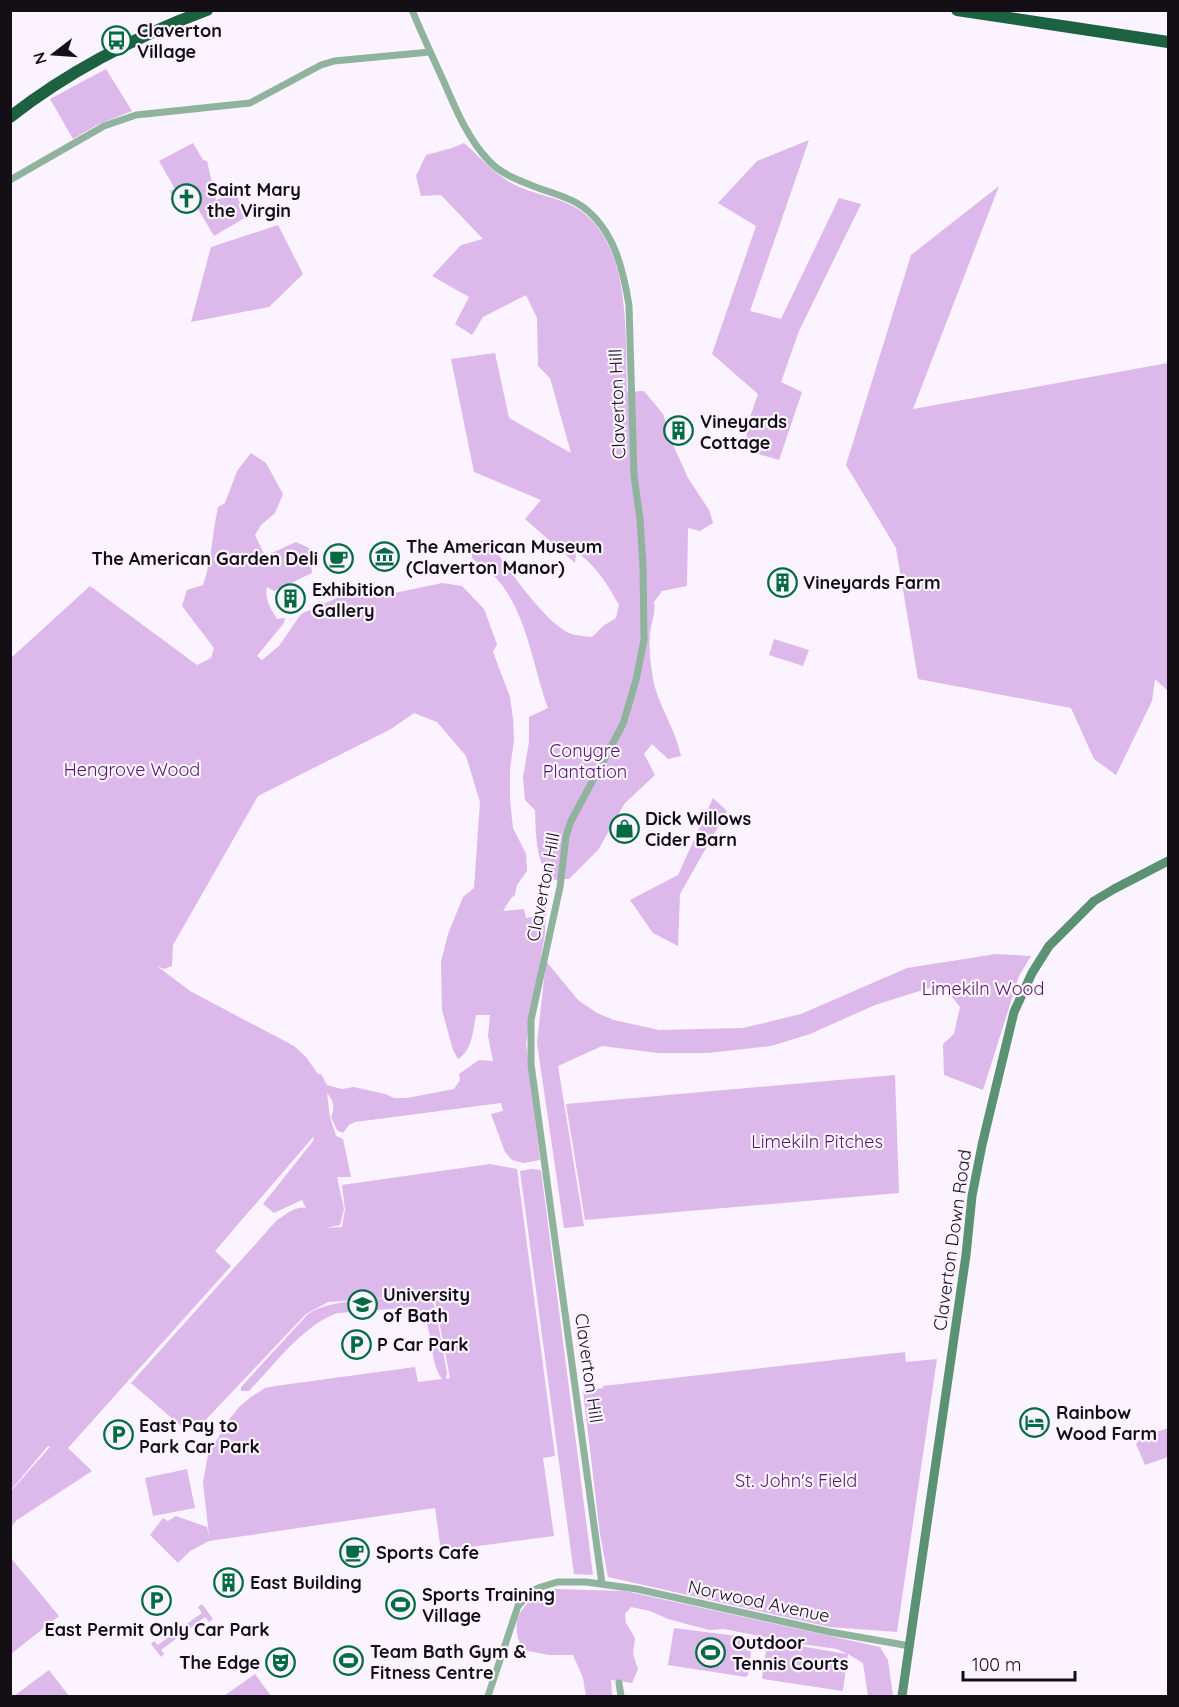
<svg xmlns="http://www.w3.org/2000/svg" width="1179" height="1707" viewBox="0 0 1179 1707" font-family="Quicksand,sans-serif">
  <rect width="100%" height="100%" fill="#fbf3ff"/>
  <path fill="#dcb8eb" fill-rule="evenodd" d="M106,69L132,111L97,125L73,139L50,99Z
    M809,140L750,311L781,319L839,198L861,204L799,331L781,382L802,392L779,460L748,451L746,429L758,394L712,354L756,226L718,203L757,161Z
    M193,143L203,160L207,161L216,200L237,193L239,201L248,216L214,236L198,209L192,212L189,206L185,208L182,204L177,206L170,191L175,189L159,161Z
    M464,143C480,157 494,174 513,184C534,195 561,197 581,211C632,248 625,336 627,392L644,391L663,414L674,447L688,478L709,510L713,523L700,531L688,528L687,586L662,591L654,602C656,613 651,623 650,634C649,646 650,660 652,672C655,702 675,726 681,756L668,759L652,744L644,754L655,775L625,803L598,850L569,879L552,880C535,861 536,835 535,810L525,800L523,777L529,742V717L548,708C533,667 527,613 497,579C490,572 480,565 472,558V542L488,540C505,564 543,621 569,633C575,636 585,636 592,637L603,626L616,618L619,605C607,584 597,566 576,552L575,563L525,519L541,500L474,472L451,359L495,353L509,418L571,453L550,378L538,366L537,318L526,295L483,317L472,335L455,324L469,297L432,276L461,245L483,239L441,195L421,196L416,176L426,155L452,148Z
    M999,186L913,409L1168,363V691L1155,679L1152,701L1116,775L1094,759L1071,708L918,679L896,548L846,465L911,255Z
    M278,225L303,274L269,307L191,322L211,247Z
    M251,453L266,463L283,494L275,513L261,525L255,535L265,556L296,542L309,548L312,573L274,591L267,587C264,599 271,609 277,619L285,618L284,623L257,656L262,660L279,646L301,614L339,597L349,594L375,597L442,583L462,586L484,609L497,644L493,652L510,697L513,719L514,740L510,769V799L513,828L526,854L527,871L517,885L515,895L511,898L503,911L524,909L526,918L537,916L538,907L546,906L545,933L526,1043L540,1160L523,1163L512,1160L505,1152L491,1114L503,1111L501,1103L355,1122L349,1125L343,1133L337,1130L331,1117C335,1107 334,1101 327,1093L330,1117L336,1136L343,1139L351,1177H337L344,1209L340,1225L326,1228L342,1227L345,1210L342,1185L490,1164L517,1169L555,1456L543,1458L554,1536L441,1551L435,1508L209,1541L190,1551L178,1563L150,1535L163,1518L168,1521L176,1516L207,1527L209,1536L203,1482L208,1455L228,1421L239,1407L251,1397L265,1388L275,1386L415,1367L418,1382L442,1379C427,1359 436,1324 416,1307L338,1313C305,1323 273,1366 249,1391H241V1387L308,1314C333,1297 392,1299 424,1297L430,1299L435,1307L447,1373L446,1379L450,1378L437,1310L435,1301L428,1295L328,1302L306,1314L195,1431L181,1426L131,1383L277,1220C287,1214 294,1206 306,1208L302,1200L274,1213L263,1204L313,1141L314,1136L215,1251L231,1266L68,1448L92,1471L17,1520L11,1527V1491L50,1447L48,1446L11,1490V658L90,586L197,665L211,658L214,648L182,606L187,590L203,585C212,560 212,533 218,507L225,503L237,471ZM414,713L437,722L466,756L480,802L474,888L463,897L448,934L441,962L442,1010L453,1050L458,1059C472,1051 473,1031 476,1015H490L488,1036L493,1061L479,1060L459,1074L460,1080L454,1089L407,1098H394L385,1094L354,1087L342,1089L327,1085L321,1074H318L306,1057L294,1046L190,991L157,966L164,969L172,966L173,945L258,796L391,729Z
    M774,639L809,650L803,666L769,655Z
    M713,798L727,811L680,894L678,946L653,933L630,900L678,875Z
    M996,954L1031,956L1019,976L983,1090L944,1075L943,1044L954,1034L960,1007L942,984L875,1005L810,1034L771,1046L708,1053H658L602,1046L558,1066L584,1226L564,1228L537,1043L546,961L578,1000L597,1013L614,1020L659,1030L743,1028L801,1014L907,968Z
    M895,1075L899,1193L585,1220L566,1104Z
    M532,1169L541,1170L593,1575L574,1574L520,1171Z
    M905,1352L906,1362L937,1359L897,1632L830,1627L608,1577L600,1534L583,1391L603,1388V1386Z
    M1168,1428V1457L1145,1465L1136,1444L1142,1437Z
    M187,1469L195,1508L153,1516L145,1478Z
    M10,1557L59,1616L11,1654H10Z
    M555,1589L625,1591L880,1647L888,1660L893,1696H868L863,1663L848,1654L843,1690L842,1691L763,1679L762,1678L767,1643L770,1641L847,1654L837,1649L794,1643L724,1629L709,1630L668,1619L650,1611L631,1607L625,1614L626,1623L635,1638L633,1654L638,1669L632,1683L611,1680L612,1696H586L583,1678L573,1655H549L523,1650C506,1618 525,1598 555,1589Z
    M202,1604L213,1619L209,1622L205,1617L161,1650L164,1654L161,1657L151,1644L154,1641L158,1645L202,1613L198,1607Z
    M674,1628L753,1638L748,1675L746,1677L668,1665Z
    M49,1670L69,1696H14Z
    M255,1674L271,1696H224Z"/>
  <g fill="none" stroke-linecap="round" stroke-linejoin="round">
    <path stroke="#8fb39d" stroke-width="7" d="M412,10C422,34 433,58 444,82C456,110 468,139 489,161C503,176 523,182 541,189C555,194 571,198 583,207C614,230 623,269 629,305L634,476L640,519L643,566L644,640L636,680L623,724L571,821L566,836L560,887L531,1020V1064L602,1584
      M10,180L104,126L136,115L250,103L321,65L334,61L430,52
      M619,1683L621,1696
      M488,1696L518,1606L531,1592L538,1588L557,1582H586L637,1589L830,1632L910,1646"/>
    <path stroke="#5b9273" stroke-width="9" d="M902,1696L966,1255L972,1196L982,1145L1014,1012L1032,973L1049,946L1094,901L1114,889L1168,861"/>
    <path stroke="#1c6240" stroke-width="12" d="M957,10L1168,42
      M10,117C69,71 137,36 207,10"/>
  </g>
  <defs>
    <symbol id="bus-ring" viewBox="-11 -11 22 22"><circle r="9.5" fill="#fbf3ff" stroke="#016b42" stroke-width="1.5"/><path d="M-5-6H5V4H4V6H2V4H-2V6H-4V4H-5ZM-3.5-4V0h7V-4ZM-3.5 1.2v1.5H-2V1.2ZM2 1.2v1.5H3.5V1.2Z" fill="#016b42"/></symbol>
    <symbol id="church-ring" viewBox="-11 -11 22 22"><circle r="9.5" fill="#fbf3ff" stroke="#016b42" stroke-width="1.5"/><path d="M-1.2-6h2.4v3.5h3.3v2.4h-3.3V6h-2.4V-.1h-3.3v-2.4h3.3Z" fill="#016b42"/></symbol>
    <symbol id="building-ring" viewBox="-11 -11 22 22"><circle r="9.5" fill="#fbf3ff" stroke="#016b42" stroke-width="1.5"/><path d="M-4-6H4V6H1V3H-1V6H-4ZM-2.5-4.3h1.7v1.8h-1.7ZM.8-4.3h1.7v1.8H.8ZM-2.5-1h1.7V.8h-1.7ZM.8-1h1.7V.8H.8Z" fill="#016b42"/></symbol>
    <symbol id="museum-ring" viewBox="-11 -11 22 22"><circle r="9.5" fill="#fbf3ff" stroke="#016b42" stroke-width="1.5"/><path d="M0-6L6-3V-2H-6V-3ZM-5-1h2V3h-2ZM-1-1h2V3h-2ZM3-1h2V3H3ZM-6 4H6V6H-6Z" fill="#016b42"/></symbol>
    <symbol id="cafe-ring" viewBox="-11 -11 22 22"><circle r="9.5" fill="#fbf3ff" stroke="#016b42" stroke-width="1.5"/><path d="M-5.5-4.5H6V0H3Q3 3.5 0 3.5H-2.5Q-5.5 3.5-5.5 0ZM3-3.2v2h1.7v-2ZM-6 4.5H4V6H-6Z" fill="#016b42"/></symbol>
    <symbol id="shop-ring" viewBox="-11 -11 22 22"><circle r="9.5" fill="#fbf3ff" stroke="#016b42" stroke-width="1.5"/><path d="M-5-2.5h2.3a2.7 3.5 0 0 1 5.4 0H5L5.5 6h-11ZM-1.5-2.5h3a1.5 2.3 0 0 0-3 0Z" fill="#016b42"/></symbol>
    <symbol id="university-ring" viewBox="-11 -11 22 22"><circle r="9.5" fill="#fbf3ff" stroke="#016b42" stroke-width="1.5"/><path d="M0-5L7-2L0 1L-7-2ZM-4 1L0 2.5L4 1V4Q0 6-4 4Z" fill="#016b42"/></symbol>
    <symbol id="parking-ring" viewBox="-11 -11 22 22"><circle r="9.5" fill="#fbf3ff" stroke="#016b42" stroke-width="1.5"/><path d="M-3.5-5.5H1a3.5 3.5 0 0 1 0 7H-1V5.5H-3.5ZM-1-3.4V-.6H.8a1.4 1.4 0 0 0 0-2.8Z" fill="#016b42"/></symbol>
    <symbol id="hotel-ring" viewBox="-11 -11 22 22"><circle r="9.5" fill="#fbf3ff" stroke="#016b42" stroke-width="1.5"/><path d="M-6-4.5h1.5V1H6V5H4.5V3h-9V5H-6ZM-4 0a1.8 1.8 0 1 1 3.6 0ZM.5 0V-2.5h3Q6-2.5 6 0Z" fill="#016b42"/></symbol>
    <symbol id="stadium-ring" viewBox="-11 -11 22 22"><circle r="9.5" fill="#fbf3ff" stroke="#016b42" stroke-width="1.5"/><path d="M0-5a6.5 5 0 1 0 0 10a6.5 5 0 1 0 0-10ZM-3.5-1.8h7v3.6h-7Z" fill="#016b42"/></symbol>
    <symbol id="theatre-ring" viewBox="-11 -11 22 22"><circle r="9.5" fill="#fbf3ff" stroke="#016b42" stroke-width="1.5"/><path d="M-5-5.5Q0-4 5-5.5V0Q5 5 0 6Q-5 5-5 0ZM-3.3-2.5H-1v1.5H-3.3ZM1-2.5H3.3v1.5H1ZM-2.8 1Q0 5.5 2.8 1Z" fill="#016b42"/></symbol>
  </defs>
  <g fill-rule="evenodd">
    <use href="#bus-ring" x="100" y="24" width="33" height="33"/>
    <use href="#church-ring" x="170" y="182" width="33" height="33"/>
    <use href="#building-ring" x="662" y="414" width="33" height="33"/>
    <use href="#museum-ring" x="368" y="540" width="33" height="33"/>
    <use href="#cafe-ring" x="322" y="542" width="33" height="33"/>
    <use href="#building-ring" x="766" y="566" width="33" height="33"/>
    <use href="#building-ring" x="274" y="582" width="33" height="33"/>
    <use href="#shop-ring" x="608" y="812" width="33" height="33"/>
    <use href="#university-ring" x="346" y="1288" width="33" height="33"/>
    <use href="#parking-ring" x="340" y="1328" width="33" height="33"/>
    <use href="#hotel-ring" x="1018" y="1406" width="33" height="33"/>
    <use href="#parking-ring" x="102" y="1418" width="33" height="33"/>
    <use href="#cafe-ring" x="338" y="1536" width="33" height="33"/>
    <use href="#building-ring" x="212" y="1566" width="33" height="33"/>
    <use href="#parking-ring" x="140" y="1584" width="33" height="33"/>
    <use href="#stadium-ring" x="384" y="1588" width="33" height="33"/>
    <use href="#stadium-ring" x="694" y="1636" width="33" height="33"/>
    <use href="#stadium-ring" x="332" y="1644" width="33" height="33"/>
    <use href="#theatre-ring" x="264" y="1646" width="33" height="33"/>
  </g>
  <g text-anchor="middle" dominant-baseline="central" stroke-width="4.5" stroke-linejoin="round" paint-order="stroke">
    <g font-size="18" font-weight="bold" fill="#130f15" stroke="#fbf3ff" text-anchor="start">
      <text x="137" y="30">Claverton<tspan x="137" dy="21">Village</tspan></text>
      <text x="207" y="189">Saint Mary<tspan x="207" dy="21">the Virgin</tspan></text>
      <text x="700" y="421">Vineyards<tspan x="700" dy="21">Cottage</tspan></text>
      <text x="406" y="546">The American Museum<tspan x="406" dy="21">(Claverton Manor)</tspan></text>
      <text x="318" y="558" text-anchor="end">The American Garden Deli</text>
      <text x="803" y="582">Vineyards Farm</text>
      <text x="312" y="589">Exhibition<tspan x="312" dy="21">Gallery</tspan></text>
      <text x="645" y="818">Dick Willows<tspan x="645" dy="21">Cider Barn</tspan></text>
      <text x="383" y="1294">University<tspan x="383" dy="21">of Bath</tspan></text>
      <text x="377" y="1344">P Car Park</text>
      <text x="1056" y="1412">Rainbow<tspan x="1056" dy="21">Wood Farm</tspan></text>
      <text x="139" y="1425">East Pay to<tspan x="139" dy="21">Park Car Park</tspan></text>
      <text x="376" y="1552">Sports Cafe</text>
      <text x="250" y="1582">East Building</text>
      <text x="422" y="1594">Sports Training<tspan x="422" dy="21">Village</tspan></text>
      <text x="157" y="1629" text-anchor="middle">East Permit Only Car Park</text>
      <text x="732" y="1642">Outdoor<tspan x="732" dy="21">Tennis Courts</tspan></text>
      <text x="370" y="1651">Team Bath Gym &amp;<tspan x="370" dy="21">Fitness Centre</tspan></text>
      <text x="260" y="1662" text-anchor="end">The Edge</text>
    </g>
    <g font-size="18" fill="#130f15" stroke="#fbf3ff">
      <text transform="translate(617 404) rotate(-92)">Claverton Hill</text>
      <text transform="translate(543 887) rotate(-79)">Claverton Hill</text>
      <text transform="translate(952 1240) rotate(-82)">Claverton Down Road</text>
      <text transform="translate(589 1368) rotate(82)">Claverton Hill</text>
      <text transform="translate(759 1601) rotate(12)">Norwood Avenue</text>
    </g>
    <g font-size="18" fill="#54176a" stroke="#fbf3ff">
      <text x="585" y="750">Conygre<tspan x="585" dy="21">Plantation</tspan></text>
      <text x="132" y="769">Hengrove Wood</text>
      <text x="983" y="988">Limekiln Wood</text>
      <text x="817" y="1141">Limekiln Pitches</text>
      <text x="796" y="1480">St. John's Field</text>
    </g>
  </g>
  <rect width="1179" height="1707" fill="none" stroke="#130f15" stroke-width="24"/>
  <g transform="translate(54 54) rotate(253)" stroke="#fbf3ff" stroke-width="4.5" paint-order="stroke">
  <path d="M0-4.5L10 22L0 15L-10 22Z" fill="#130f15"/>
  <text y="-9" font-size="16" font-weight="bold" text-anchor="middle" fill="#130f15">N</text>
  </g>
  <path d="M963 1671v9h112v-9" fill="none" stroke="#130f15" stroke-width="3"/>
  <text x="972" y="1671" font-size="18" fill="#130f15" stroke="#fbf3ff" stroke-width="4.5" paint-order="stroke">100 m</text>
</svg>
